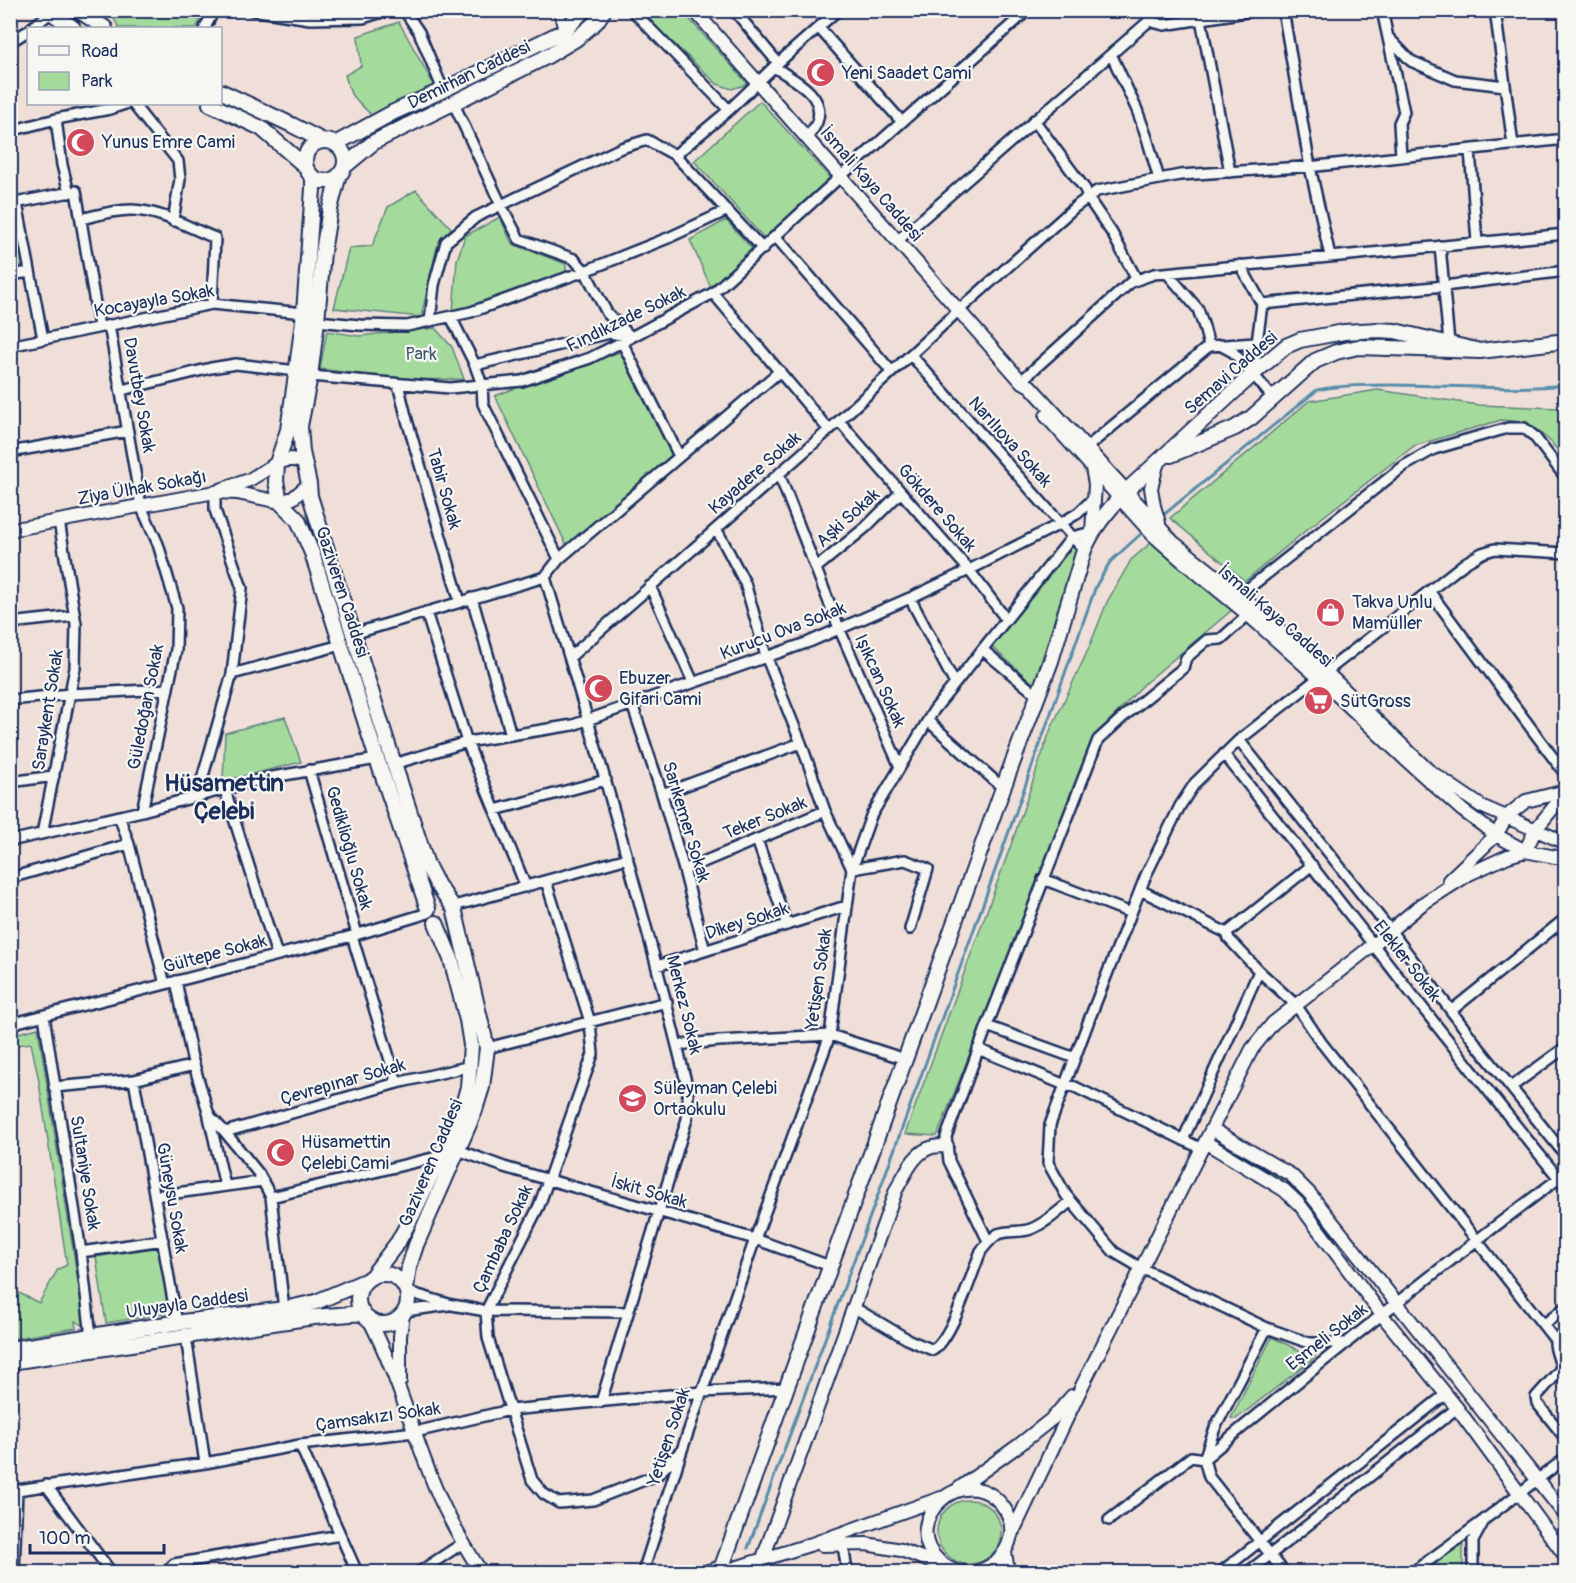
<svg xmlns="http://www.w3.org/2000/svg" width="1576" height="1583" viewBox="0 0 1576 1583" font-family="Pangolin,sans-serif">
  <rect width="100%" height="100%" fill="#f0dfd8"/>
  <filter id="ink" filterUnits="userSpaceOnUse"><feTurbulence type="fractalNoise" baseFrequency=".0167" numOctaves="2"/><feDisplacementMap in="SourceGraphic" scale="12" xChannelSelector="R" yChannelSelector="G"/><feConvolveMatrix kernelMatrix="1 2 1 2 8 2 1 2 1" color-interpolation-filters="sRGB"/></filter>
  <g filter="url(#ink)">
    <path fill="#a5da9d" stroke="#60847e" stroke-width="1.5" d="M110,11H205L196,28H119Z
      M641,11H682L748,84L732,89L717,84L641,13Z
      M399,22L436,89L373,117L351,94L345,75L361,66L358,36Z
      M760,101L830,178L764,238L694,161Z
      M416,190L451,228L437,247L421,317L334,308L349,248L372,246L388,207Z
      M10,212H13L25,265L11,268Z
      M500,217L512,244L566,264V272L453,312L457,260L465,236Z
      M726,220L756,253L712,290L690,240Z
      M435,328L452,347L464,379L402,380L320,369L327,331L359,336Z
      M620,352L673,456L567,546L495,396L516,388Z
      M1378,390L1479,405L1560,408L1565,407V460L1551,442L1527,422L1501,420L1414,446L1310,527L1245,581L1170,518L1309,401Z
      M1153,541L1232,610L1144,684L1098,733L937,1136L905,1134L1011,845L1050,731L1088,650L1107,602L1131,560Z
      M1071,545L1074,547L1076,552L1034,684L992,647Z
      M285,717L301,762L223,781L225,733Z
      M38,1028L85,1326L75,1321L76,1328L11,1339V1289L39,1303L58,1269L67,1265L38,1076L31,1043L11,1046V1035Z
      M159,1247L169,1313L106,1323L96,1257Z
      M1272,1337L1300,1351L1316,1355L1313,1359L1236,1419L1231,1418Z
      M937 1532a32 32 0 1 1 64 0a32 32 0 1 1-64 0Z
      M1463,1543V1572H1423L1463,1544Z"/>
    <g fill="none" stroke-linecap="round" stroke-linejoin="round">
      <path stroke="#568daa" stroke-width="3" d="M1162,516L1317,390C1342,385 1366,385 1391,385C1449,385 1508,391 1566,385
        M748,1548L875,1203L991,882L1096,586L1110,562L1144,531"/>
      <defs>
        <path id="minor" d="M252,10L310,19L363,18L388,10
          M404,10L419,32L443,90
          M559,10L564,31
          M632,10L729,110
          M734,10L778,63
          M1283,10L1310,167L1330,256
          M1382,10L1404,112L1399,123L1401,157
          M1495,10L1513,145
          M1201,19L1230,172
          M1149,21L1164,25L1259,10
          M31,28L51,13
          M205,28L214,10
          M819,28L902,122
          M1389,38L1411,61L1455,80L1505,86
          M10,42L28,31
          M1111,54L1137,110L1147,138L1159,179
          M774,67C792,79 827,94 817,122C815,128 810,133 807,138
          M453,102L501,205L519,239L574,259L585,271L607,313L631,337L610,333L475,365
          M133,104L178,161L180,179L173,221
          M56,119L62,165L69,193
          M1034,120L1085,189L1088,198L1112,233L1137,280
          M10,131L56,119L110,109L125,104
          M1470,150L1477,242
          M17,203L43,339
          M10,204L76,191L99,327
          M81,219C98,215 114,210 131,210C159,210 190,228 215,238L212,304
          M776,237L892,372
          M897,241L1149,21L1154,10
          M1440,246L1449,343
          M763,249L675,155L729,110L778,63L838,10
          M1240,265L1262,304
          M1167,273L1198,309L1204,327L1209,346
          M10,275L30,272
          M713,293L829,430
          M451,317L475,365L482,385L483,404L559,559
          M317,321L359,325L407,326L471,312L585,271L668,238L726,211
          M430,321L434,285L446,242L476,217L621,148L647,140L675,155
          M109,325L141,506L158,544L177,608L176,650L142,811
          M622,342L679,456
          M1220,345L1233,352L1253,374
          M10,346L212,304L304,313
          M911,355L1084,550
          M310,376L450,388L522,381L590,358L622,342L713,293L840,177L1028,10
          M1021,381L1131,282L1154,274L1566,234
          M398,384L407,420L460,602
          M122,390L211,368L236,364L297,371
          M1273,398L1253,374L1262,304L1444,286L1566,271
          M839,421L969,570L1006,619
          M1086,448L1209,346L1256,343
          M10,452L128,431
          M779,474L839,628L900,767
          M716,529L724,543L745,583L766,656L801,743L825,811L852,869L905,860L928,869L910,929
          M816,568L866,527L901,492
          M545,577L559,559L780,371
          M650,586L693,682
          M1429,591L1566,775
          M1240,595L1404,466L1434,449L1508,428H1524L1534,436L1566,478
          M472,598L511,735
          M910,598L955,684
          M426,612L467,742L526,887
          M10,623L74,616
          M353,634L545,577C597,747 646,918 688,1090L687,1119L601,1402
          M983,650L1038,696
          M570,657L829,430L958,311L1075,207L1097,191L1180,175L1317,166L1566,139
          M232,674L341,645
          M10,700L70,694L168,689
          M632,704L662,794L684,870L705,951
          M928,721L1003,788
          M1239,740L1390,930L1480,1049L1566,1156
          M1224,754C1338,898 1449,1045 1566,1187
          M394,764L467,742L573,725L809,642L910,598L969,570L1060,524L1078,513L1094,498
          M309,770L357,934
          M10,782L54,776
          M225,790L277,955
          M662,794L801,743
          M197,797L232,674L242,588L215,510V492
          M495,810L606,780
          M119,816L129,844L165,984
          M42,834L75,668L76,624L59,521
          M757,840L787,925
          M10,841L142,811L267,778L377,759
          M684,870L825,811
          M10,878L129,844
          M1043,879L1131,913
          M546,881L590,1022L593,1054L539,1206L486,1311L488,1338L532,1480L544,1494L559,1503L593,1500L657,1475L679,1453
          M1140,890L1227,933L1312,865
          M454,906L628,858
          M1227,933L1229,939L1259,971L1296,1005L1321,1042L1555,1340
          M352,936L397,1083
          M657,966L846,906
          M176,981L192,1058L209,1115L225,1132L259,1174L271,1197L284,1309
          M1451,1011L1566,918
          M44,1016L81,1252L91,1336
          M10,1024L352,936L428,913
          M987,1026L1075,1058
          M677,1045L719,1041L830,1035L905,1059
          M487,1048L667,1002
          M978,1049L1065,1085L1075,1087L1202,1149
          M134,1080L177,1323
          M54,1087L134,1080L194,1065
          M1511,1087L1566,1047
          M209,1117L225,1186
          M225,1132L397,1083L471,1066
          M1183,1140L1259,971
          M458,1150L504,1167L755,1239L830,1266
          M155,1196L263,1181
          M271,1197L441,1156
          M988,1241L949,1161L946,1137L987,1026L1098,740L1123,717L1183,668L1186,658L1207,640L1221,639L1248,615
          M81,1252L163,1240
          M408,1292L452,1305L486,1311L628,1312
          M853,1307L909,1340L933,1350C953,1337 971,1275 981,1251C986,1245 991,1238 998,1234C1008,1230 1021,1233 1031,1229C1046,1223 1059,1211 1071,1201
          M405,1311L449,1305
          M1543,1325L1566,1307
          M1267,1328L1215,1428L1204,1459L1209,1477L1284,1572
          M1566,1331L1555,1340C1554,1350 1560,1358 1561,1369L1536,1397L1537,1403L1566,1439
          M186,1337L205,1463
          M1347,1343H1309L1267,1328L1141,1268L1114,1252L1066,1195L1048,1163L1050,1125L1089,1020L1146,875L1180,806L1195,783L1239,740L1465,563L1482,553L1495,549L1566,553
          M300,1445L357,1572
          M46,1485L111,1572
          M10,1491L205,1463L300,1445L415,1432L510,1410L702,1392L787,1388
          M1109,1520L1191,1457L1204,1459C1322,1361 1442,1265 1566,1173
          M843,1544L847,1572
          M14,1572L17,1490
          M166,1572L174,1564L340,1535
          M419,1572L463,1543
          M643,1572L682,1450L755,1239L830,1035L852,869L871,816L934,710L1072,537L1092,532
          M1221,1572L1446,1394
          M1248,1572L1457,1408
          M1413,1572L1483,1521
          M1473,1572V1541L1485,1519L1566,1458"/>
        <path id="tertiary" d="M694,10L1021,381L1030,386L1173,542L1240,595L1326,672L1428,770L1481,806L1566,843
          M1046,416L1152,534L1178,557L1246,613L1319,678L1405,759L1462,810L1496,835L1525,851L1566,859
          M1158,461L1151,488L1154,506L1159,523
          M1092,468L1095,484L1092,532
          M220,490L249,480L277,463L291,459L305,463
          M10,530L215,492L237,493L280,502L293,498L309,484
          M1449,880L1496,835L1507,816L1526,801L1566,791
          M1212,1129L1291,1175L1310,1194L1566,1516
          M1205,1142L1284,1190L1300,1205L1382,1315L1457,1408L1566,1557
          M369,1319C397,1373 412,1431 435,1487C447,1517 464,1545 481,1572
          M400,1381V1336L403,1314
          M958,1489L1019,1445L1053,1418L1072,1396
          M1010,1538L1083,1384L1252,1049L1273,1023L1373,945L1422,904L1469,874L1508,856L1525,851L1536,829L1566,792
          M822,1545L866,1544L901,1550L940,1565
          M1005,1552L1008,1572
          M705,1572L722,1567
          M722,1572L809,1545L941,1498
          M758,1572L896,1190C905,1175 914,1151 933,1147C937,1146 942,1146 947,1146
          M963,1572C953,1572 946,1567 939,1561C897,1523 963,1458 1002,1505C1023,1532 1005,1565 975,1572"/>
        <path id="secondary" d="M48,10L73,28
          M78,10L105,28
          M220,91L292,125L323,141
          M210,104L261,128L305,166
          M305 161a20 20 0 1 1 40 0a20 20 0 1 1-40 0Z
          M335,144L394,112L443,90L564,31L584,10
          M345,166L374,142L544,58L576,39L596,22L604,10
          M313,177V189L304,313L296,375L288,430L277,463L276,481L280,502L298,520L312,553L377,759L428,909
          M338,178L330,209L323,252L317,321L310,376L300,426L302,452L309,484L310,496L394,764L427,865L437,884L454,908L487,1048L482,1087L474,1113L416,1245L409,1267L406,1288
          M1171,455L1235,428L1251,418L1315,361L1336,352L1358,347L1480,351L1566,341
          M358 1299a25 25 0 1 1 50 0a25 25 0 1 1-50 0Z
          M372,1276L398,1242L412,1216L461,1112L468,1087L471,1045L467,1020L451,959L436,923
          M10,1349L167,1324L284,1309L316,1302L365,1281
          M10,1362L314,1317L363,1313
          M720,1572L1003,788L1051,661L1084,550C1094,527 1106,513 1123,494L1253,374L1286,346L1300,340L1344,332L1377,330L1395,331L1480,351"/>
      </defs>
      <use href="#minor" stroke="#1b2f5e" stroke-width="14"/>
      <use href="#tertiary" stroke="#1b2f5e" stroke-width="16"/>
      <use href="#secondary" stroke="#1b2f5e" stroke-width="18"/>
      <use href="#minor" stroke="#f6f6f2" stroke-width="9"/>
      <use href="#tertiary" stroke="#f6f6f2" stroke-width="12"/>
      <use href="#secondary" stroke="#f6f6f2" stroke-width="14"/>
    </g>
  </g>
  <defs>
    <symbol id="mosque-disc" viewBox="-11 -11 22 22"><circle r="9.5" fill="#d1495b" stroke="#f6f6f2"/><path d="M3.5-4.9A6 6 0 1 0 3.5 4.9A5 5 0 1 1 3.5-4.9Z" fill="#fff"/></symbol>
    <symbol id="shop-disc" viewBox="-11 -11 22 22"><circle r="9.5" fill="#d1495b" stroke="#f6f6f2"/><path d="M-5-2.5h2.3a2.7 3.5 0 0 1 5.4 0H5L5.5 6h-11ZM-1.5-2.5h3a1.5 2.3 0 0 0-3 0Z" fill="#fff"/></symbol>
    <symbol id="supermarket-disc" viewBox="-11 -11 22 22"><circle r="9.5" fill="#d1495b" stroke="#f6f6f2"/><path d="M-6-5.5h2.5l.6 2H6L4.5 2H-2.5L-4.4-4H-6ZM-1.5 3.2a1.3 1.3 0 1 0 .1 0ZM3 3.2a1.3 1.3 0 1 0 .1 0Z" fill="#fff"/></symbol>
    <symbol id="school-disc" viewBox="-11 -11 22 22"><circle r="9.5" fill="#d1495b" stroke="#f6f6f2"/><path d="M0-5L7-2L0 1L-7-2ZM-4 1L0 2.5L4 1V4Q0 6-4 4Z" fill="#fff"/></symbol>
  </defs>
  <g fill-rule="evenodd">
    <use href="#mosque-disc" x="804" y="56" width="33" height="33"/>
    <use href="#mosque-disc" x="64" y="126" width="33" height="33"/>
    <use href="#shop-disc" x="1314" y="596" width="33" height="33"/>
    <use href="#mosque-disc" x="582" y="672" width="33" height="33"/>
    <use href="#supermarket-disc" x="1302" y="684" width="33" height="33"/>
    <use href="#school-disc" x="616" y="1082" width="33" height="33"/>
    <use href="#mosque-disc" x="264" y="1136" width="33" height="33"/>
  </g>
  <g text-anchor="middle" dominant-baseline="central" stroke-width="4.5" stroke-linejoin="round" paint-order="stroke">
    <g font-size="18" fill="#1b2f5e" stroke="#f6f6f2" text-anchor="start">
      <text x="842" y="73">Yeni Saadet Cami</text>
      <text x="102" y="142">Yunus Emre Cami</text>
      <text x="1352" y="602">Takva Unlu<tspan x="1352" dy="21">Mamüller</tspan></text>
      <text x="619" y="678">Ebuzer<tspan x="619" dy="21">Gifari Cami</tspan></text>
      <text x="1340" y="701">SütGross</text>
      <text x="653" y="1088">Süleyman Çelebi<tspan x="653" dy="21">Ortaokulu</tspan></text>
      <text x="301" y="1142">Hüsamettin<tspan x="301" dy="21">Çelebi Cami</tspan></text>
    </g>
    <g font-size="18" fill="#1b2f5e" stroke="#f6f6f2">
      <text transform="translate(469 75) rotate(-26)">Demirhan Caddesi</text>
      <text transform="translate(871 184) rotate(49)">İsmali Kaya Caddesi</text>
      <text transform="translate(154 301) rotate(-10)">Kocayayla Sokak</text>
      <text transform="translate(626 319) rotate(-26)">Fındıkzade Sokak</text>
      <text transform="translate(1231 373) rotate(-41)">Semavi Caddesi</text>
      <text transform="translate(139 395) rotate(80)">Davutbey Sokak</text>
      <text transform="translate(1010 442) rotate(48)">Narılıova Sokak</text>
      <text transform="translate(755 473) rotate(-41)">Kayadere Sokak</text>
      <text transform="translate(142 488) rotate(-10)">Ziya Ülhak Sokağı</text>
      <text transform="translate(444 489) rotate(74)">Tabir Sokak</text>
      <text transform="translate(937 508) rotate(49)">Gökdere Sokak</text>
      <text transform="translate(848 518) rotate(-42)">Aşki Sokak</text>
      <text transform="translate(342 592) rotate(72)">Gaziveren Caddesi</text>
      <text transform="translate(1275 616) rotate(41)">İsmali Kaya Caddesi</text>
      <text transform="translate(783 631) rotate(-21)">Kurucu Ova Sokak</text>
      <text transform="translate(880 681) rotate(66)">Işıkcan Sokak</text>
      <text transform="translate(146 707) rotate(-79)">Güledoğan Sokak</text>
      <text transform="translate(48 710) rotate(-81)">Saraykent Sokak</text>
      <text transform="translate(765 818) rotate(-22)">Teker Sokak</text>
      <text transform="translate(686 822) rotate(73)">Sarıkemer Sokak</text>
      <text transform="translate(349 848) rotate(74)">Gediklioğlu Sokak</text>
      <text transform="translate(747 921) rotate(-18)">Dikey Sokak</text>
      <text transform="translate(215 954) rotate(-15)">Gültepe Sokak</text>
      <text transform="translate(1407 961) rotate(52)">Elekler Sokak</text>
      <text transform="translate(819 979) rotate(-82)">Yetişen Sokak</text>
      <text transform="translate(684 1005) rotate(76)">Merkez Sokak</text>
      <text transform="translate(343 1082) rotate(-16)">Çevrepınar Sokak</text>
      <text transform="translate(431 1163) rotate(-67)">Gaziveren Caddesi</text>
      <text transform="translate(85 1173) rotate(81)">Sultaniye Sokak</text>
      <text transform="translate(649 1192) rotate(16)">İskit Sokak</text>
      <text transform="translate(172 1198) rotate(80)">Güneysu Sokak</text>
      <text transform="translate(503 1239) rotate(-65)">Çambaba Sokak</text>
      <text transform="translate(187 1304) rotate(-8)">Uluyayla Caddesi</text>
      <text transform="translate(1327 1337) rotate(-38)">Eşmeli Sokak</text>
      <text transform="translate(378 1417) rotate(-8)">Çamsakızı Sokak</text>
      <text transform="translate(669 1437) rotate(-72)">Yetişen Sokak</text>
    </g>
    <g font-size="18" fill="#3e5a6e" stroke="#f6f6f2">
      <text x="421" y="354">Park</text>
    </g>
    <g font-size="24" font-weight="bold" fill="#1b2f5e" stroke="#f6f6f2">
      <text x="224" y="783">Hüsamettin<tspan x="224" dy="28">Çelebi</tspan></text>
    </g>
  </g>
  <rect width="1576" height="1583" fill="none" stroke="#f6f6f2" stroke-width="36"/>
  <rect x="18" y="18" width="1540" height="1547" fill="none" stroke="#1b2f5e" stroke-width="2" filter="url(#ink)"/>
  <rect x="27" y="27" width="195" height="78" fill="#f6f6f2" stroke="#9ea6b7" stroke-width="1.5"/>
  <rect x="39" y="46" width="30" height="9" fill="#f6f6f2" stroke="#9ea6b7" stroke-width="1.5"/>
  <text x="81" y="57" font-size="18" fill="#1b2f5e">Road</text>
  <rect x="39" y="72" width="30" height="18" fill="#a5da9d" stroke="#9ea6b7" stroke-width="1.5"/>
  <text x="81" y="87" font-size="18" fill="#1b2f5e">Park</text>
  <path d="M30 1544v9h134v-9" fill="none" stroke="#1b2f5e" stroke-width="3"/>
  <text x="39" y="1544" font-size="18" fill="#1b2f5e" stroke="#f6f6f2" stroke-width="4.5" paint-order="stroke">100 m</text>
</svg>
